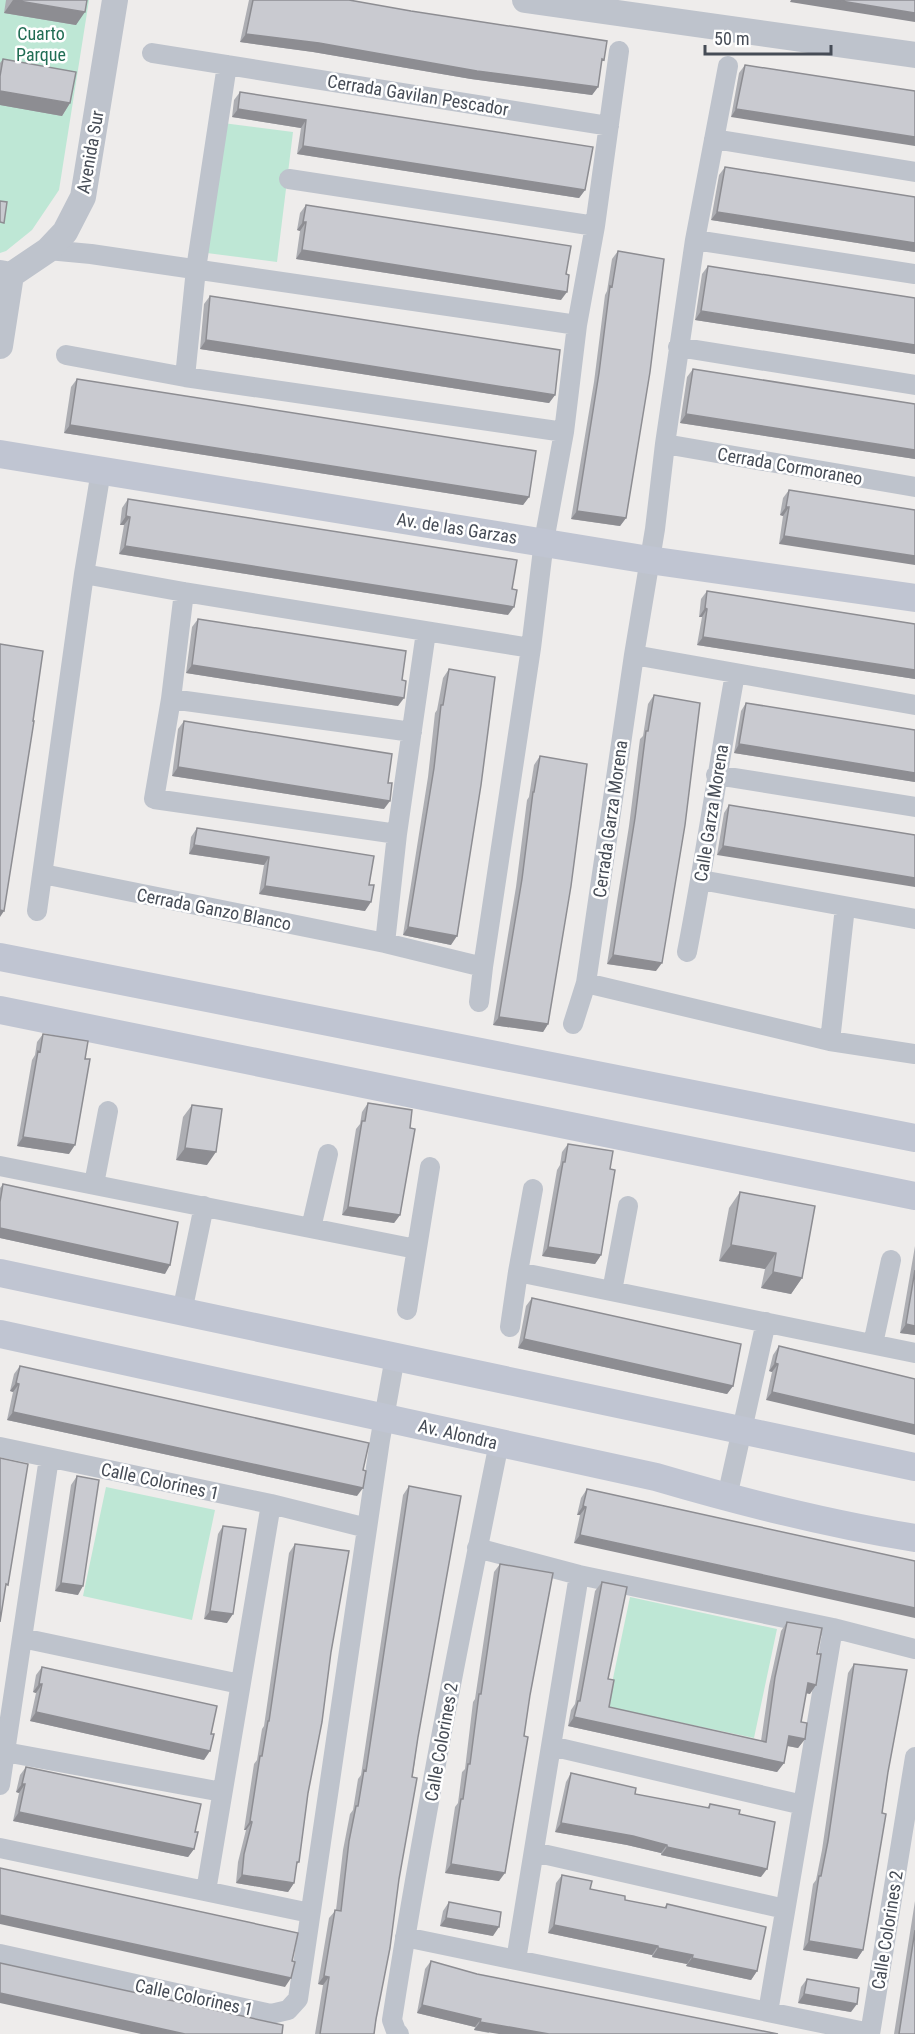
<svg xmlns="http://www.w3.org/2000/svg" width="915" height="2034" viewBox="0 0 915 2034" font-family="'Roboto Condensed',sans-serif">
  <rect width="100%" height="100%" fill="#eeeceb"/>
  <path fill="#bee7d5" d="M0,0H89L59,190L32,230L6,251L0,253Z
    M215,122L293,132L277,262L199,252Z
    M106,1487L215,1510L192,1620L83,1596Z
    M630,1597L777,1629L754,1738L607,1707Z"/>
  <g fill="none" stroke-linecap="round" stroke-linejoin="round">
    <path stroke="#bec3cc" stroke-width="20" d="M152,53L609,126
      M714,139L915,172
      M289,179L595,226
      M695,240L915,274
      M48,250L91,254L577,325
      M678,347L915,385
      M66,355L185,377L564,432
      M185,377L196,269L227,65
      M665,444L915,487
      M84,574L184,592L531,648
      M184,592L171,699L154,799L397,834
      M634,655L915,705
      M171,699L412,732
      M716,775L915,807
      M43,874L385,943L483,967
      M701,880L915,919
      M37,911L84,574L101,471
      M385,943L397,834L426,632
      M687,952C705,860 718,767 735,674
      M586,983L830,1041L915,1054
      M479,1002L483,967L531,648L544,541L564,432L577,325L595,226L619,51
      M573,1024L586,983L634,655L655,529L665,444L695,240L728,66
      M830,1041L845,907
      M0,1166L416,1249
      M94,1184L108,1111
      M311,1228L328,1154
      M518,1272L915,1353
      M612,1291L628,1206
      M407,1310L430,1167
      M182,1312L204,1206
      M510,1327L518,1272L533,1189
      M873,1344L891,1260
      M0,1447L271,1504L367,1528
      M727,1497L766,1322
      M477,1548L579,1575L833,1628L915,1649
      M22,1638L240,1684
      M551,1746L803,1805
      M5,1752L222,1792
      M0,1785L49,1458
      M0,1848L310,1913
      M534,1852L785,1909
      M206,1891L271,1504
      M405,1937L870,2033
      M0,1954L271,2014L288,2010L298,1999L380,1440L395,1357
      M516,1960L579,1575
      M768,2012L833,1628
      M399,2034L396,2031L392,2020C422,1827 460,1635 499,1443
      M870,2034L915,1757"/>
    <path stroke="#bec3cc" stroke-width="26" d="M525,0L915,55
      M0,273L11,275L48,250L65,232L83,197L115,0
      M0,346L11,275"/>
    <path stroke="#c0c5d2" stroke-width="28" d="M0,454L649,560L915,598
      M0,957L915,1138
      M0,1010L915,1196
      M0,1273L915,1467
      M0,1334L656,1477C741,1502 828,1524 915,1538"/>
  </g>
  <path fill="#adaeb3" d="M6,0H87L76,25L4,13Z
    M249,0H349L601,64L598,87L592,95L471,79L313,52L240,42Z
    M3,59L70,103L62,116L0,105V63Z
    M745,65L915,91L731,117L739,73Z
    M240,92L585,190L579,198L297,154L301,128L232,117L234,100Z
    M725,167L915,197V252L711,220L719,175Z
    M306,205L561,300L296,259L300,231L297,230L300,213Z
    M618,251L626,518L620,526L571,519L594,382L605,295L607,291L612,259Z
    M708,266L915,298V354L695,320L702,274Z
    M210,296L555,395L549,403L200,349L204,304Z
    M693,369L915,404V459L680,423L687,377Z
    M77,379L529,497L523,505L64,433L71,387Z
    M789,490L915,510L779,544L783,516L780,515L783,498Z
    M128,499L508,615L119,554L124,525H120L122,508Z
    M707,591L915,624V679L697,645L702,617H699L701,599Z
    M198,619L398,706L186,673L192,627Z
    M449,669L451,945L403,935L428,777L435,713L437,710L443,678Z
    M654,695L656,971L607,964L629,826L640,739L643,736L648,704Z
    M746,703L915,730V782L734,753L741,711Z
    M184,721L384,809L172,776L178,729Z
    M540,756L548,1024L543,1032L493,1025L516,887L527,800L529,797L534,765Z
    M729,805L915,835L717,855L724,813Z
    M197,828L374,856L365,911L259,894L264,865L189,854L191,837Z
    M43,1034L69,1154L17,1146L32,1060L35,1055L37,1042Z
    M368,1103L410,1128L400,1215L394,1223L342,1215L356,1129L360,1124L362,1112Z
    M192,1105L207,1165L176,1160L183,1117Z
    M568,1144L610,1169L601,1255L595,1264L542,1256L557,1170L560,1165L562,1152Z
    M3,1184L165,1274L0,1238V1188Z
    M740,1192L802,1278L791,1294L761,1288L765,1269L719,1261L729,1208Z
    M915,1246V1335L900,1333Z
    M532,1298L733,1386L727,1394L518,1348L526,1306Z
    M779,1346L915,1379L766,1400L772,1372L769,1371L773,1355Z
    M20,1366L357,1496L7,1420L13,1392L10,1391L14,1374Z
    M77,1476L78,1595L55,1591L71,1485Z
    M409,1486L418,1737L399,1879L374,2034H315L323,1985L318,1984L329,1918L336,1910L343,1850L350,1814L353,1810L358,1779L361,1775L403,1495Z
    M587,1489L915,1561L574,1543L580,1515H577L581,1498Z
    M223,1526L227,1623L204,1619L218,1534Z
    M295,1544L331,1652L308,1793L299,1862L296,1865L294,1883L288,1892L236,1883L238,1862L246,1830H244L254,1764L257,1760L262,1729L264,1726L289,1553Z
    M500,1564L530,1695L499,1881L445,1873L455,1807L458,1803L462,1772L465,1769L473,1702L475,1699L494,1572Z
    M602,1582L608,1679L609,1707L761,1741L769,1686L781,1631L787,1622L810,1694L806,1693L801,1722L805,1739L798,1748L787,1746L784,1763L777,1772L568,1726L571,1710L575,1704L595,1591Z
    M854,1664L888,1772L863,1950L857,1959L803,1950L813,1884L816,1880L822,1850L848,1673Z
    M42,1667L204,1760L30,1721L36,1693L33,1692L36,1675Z
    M26,1767L195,1832L194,1849L188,1857L13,1821L19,1793L16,1792L20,1775Z
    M571,1773L635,1794L707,1808L710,1804L739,1814L761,1877L661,1855V1853L627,1845L555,1832L566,1782Z
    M562,1875L590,1889L625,1900L664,1908L667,1904L757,1971L751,1980L686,1966L687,1964L652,1957V1955L548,1933L556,1883Z
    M915,1901V2034H894Z
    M449,1902L493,1936L440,1926L443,1911Z
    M431,1961L477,1974L489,2033L474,2030L475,2027L417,2013L425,1969Z
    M807,1979L851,2012L798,2003L801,1987Z"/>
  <path fill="#8d8d92" d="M13,0L85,12L76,25L4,13Z
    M791,0H835L915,13V22L790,2Z
    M246,34L319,43L598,87L592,95L471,79L313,52L240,42Z
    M0,91L70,103L62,116L0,105Z
    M238,109L306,120L301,128L232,117Z
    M736,109L915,137V146L731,117Z
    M303,146L585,190L579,198L297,154Z
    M717,212L915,243V252L711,220Z
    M303,222H306L300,231L297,230Z
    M302,250L567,292L561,300L296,259Z
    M701,311L915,345V354L695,320Z
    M206,340L555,395L549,403L200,349Z
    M686,414L915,450V459L680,423Z
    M70,425L529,497L523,505L64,433Z
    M786,507H789L783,516L780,515Z
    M577,511L626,518L620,526L571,519Z
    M126,516L130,517L124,525H120Z
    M784,536L915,556V565L779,544Z
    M125,546L514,607L508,615L119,554Z
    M705,608L707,609L702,617H699Z
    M703,637L915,670V679L697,645Z
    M192,665L404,698L398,706L186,673Z
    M739,744L915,773V782L734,753Z
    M178,767L390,801L384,809L172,776Z
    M194,845L269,857L264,865L189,854Z
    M723,846L915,878V887L717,855Z
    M265,886L371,902L365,911L259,894Z
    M0,910L4,911L0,917Z
    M408,927L457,936L451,945L403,935Z
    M613,955L662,963L656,971L607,964Z
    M499,1017L548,1024L543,1032L493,1025Z
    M23,1137L75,1145L69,1154L17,1146Z
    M185,1148L216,1152L207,1165L176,1160Z
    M348,1207L400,1215L394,1223L342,1215Z
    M0,1228L170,1265L165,1274L0,1238Z
    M731,1245L776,1253L765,1269L719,1261Z
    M548,1247L601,1255L595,1264L542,1256Z
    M773,1272L802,1278L791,1294L761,1288Z
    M906,1324L915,1326V1335L900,1333Z
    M524,1339L733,1386L727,1394L518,1348Z
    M775,1363L778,1364L772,1372L769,1371Z
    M16,1383L19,1384L13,1392L10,1391Z
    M772,1392L915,1425V1435L766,1400Z
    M13,1412L363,1488L357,1496L7,1420Z
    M583,1506L586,1507L580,1515H577Z
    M580,1535L915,1608V1618L574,1543Z
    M61,1583L83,1586L78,1595L55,1591Z
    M210,1611L233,1614L227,1623L204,1619Z
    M808,1683L816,1685L810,1694L801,1692Z
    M39,1684H42L36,1693L33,1692Z
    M36,1712L210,1751L204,1760L30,1721Z
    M574,1717L784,1763L777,1772L568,1726Z
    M789,1736L805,1739L798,1748L783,1745Z
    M22,1784H25L19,1793L16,1792Z
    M19,1812L194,1849L188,1857L13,1821Z
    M250,1821L252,1822L246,1830H244Z
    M561,1823L633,1836L667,1845L661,1853L627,1845L555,1832Z
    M667,1847L767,1869L761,1877L661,1855Z
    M451,1864L505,1873L499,1881L445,1873Z
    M242,1875L294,1883L288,1892L236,1883Z
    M0,1915L291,1978L285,1987L0,1924Z
    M446,1918L499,1927L493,1936L440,1926Z
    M554,1925L658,1946L652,1955L548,1933Z
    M809,1941L863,1950L857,1959L803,1950Z
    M658,1948L693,1955L687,1964L652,1957Z
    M692,1958L757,1971L751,1980L686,1966Z
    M324,1976L329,1977L323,1985L318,1984Z
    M0,1993L185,2034H141L0,2003Z
    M804,1994L857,2004L851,2012L798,2003Z
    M422,2005L481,2019L475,2027L417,2013Z
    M480,2022L518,2028L549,2034H499L474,2030Z"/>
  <path fill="#c9cad0" stroke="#8d8d92" stroke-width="1.5" d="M13,0H87L85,12Z
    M253,0H349L411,11L607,41L604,60L602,59L598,87L477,71L319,43L246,34Z
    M835,0H915V13Z
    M3,59L76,72L70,103L0,91V76Z
    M745,65L915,91V137L736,109Z
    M240,92L593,147L585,190L303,146L306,120L238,109Z
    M725,167L915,197V243L717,212Z
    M0,201L7,202L4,223L0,222Z
    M306,205L571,246L566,274L569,275L567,292L302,250L306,222H303Z
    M618,251L664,259L650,372L626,518L577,511L599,373L610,286L612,287Z
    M708,266L915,298V345L701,311Z
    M210,296L560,350L555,395L206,340Z
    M693,369L915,404V450L686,414Z
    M77,379L536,451L529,497L70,425Z
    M789,490L915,510V556L784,536L789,507H786Z
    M128,499L517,560L512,589L517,590L514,607L125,546L130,517L126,516Z
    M707,591L915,624V670L703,637L707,609L705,608Z
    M198,619L406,651L402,680L406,681L404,698L192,665Z
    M0,644L43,651L33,721H34L4,911L0,910Z
    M449,669L495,677L481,785L457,936L408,927L434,768L441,705H443Z
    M654,695L700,703L685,825L662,963L613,955L635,818L646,731H648Z
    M746,703L915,730V773L739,744Z
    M184,721L392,754L388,783H392L390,801L178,767Z
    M540,756L587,764L571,886L548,1024L499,1017L522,879L533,792H534Z
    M729,805L915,835V878L723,846Z
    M197,828L374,856L369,885H374L371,902L265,886L269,857L194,845Z
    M43,1034L88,1041L85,1059H90L75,1145L23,1137L38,1051L40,1052Z
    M368,1103L412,1110L410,1128L415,1129L400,1215L348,1207L362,1121H365Z
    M192,1105L222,1109L216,1152L185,1148Z
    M568,1144L613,1151L610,1169L615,1170L601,1255L548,1247L563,1162H565Z
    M3,1184L178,1222L170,1265L0,1228V1202Z
    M740,1192L815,1206L802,1278L773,1272L776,1253L731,1245Z
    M915,1270V1326L906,1324Z
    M532,1298L741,1344L733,1386L524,1339Z
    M779,1346L915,1379V1425L772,1392L778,1364L775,1363Z
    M20,1366L369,1443L363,1470L366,1471L363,1488L13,1412L19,1384L16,1383Z
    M0,1458L28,1464L8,1585L6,1584L0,1622Z
    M77,1476L99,1480L83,1586L61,1583Z
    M409,1486L461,1496L418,1737L412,1777L417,1778L399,1879L390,1948L376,2019L374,2034H320L329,1977L324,1976L335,1910L341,1911L349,1841L356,1806H358L364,1770L366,1771Z
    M587,1489L915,1561V1608L580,1535L586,1507L583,1506Z
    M223,1526L246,1529L233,1614L210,1611Z
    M295,1544L349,1551L331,1652L322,1722L308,1793L299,1862H297L294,1883L242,1875L244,1854L252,1822L250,1821L260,1756H262L268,1721H269Z
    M500,1564L553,1573L530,1695L524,1736L528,1737L505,1873L451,1864L461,1799H463L468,1764H470L479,1694H481Z
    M602,1582L627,1587L608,1679L614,1680L609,1707L766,1742L775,1677L787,1622L822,1628L817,1654H821L816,1685L808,1683L801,1722L807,1723L805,1739L789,1736L784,1763L574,1717L578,1701H580Z
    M854,1664L907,1670L888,1772L882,1813L886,1814L863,1950L809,1941L819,1876H821L828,1841Z
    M42,1667L217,1706L211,1734H214L210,1751L36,1712L42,1684H39Z
    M26,1767L201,1804L195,1832H198L194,1849L19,1812L25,1784H22Z
    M571,1773L636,1788L635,1794L709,1808L710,1804L740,1810L739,1814L775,1822L767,1869L667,1847V1845L633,1836L561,1823Z
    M0,1868L298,1933L292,1961L295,1962L291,1978L0,1915Z
    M562,1875L592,1881L590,1889L625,1896V1900L666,1908L667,1904L766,1927L757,1971L692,1958L693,1955L658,1948V1946L554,1925Z
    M449,1902L501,1912L499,1927L446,1918Z
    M915,1930V2034H899Z
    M431,1961L477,1974L778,2034H549L480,2022L481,2019L422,2005Z
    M0,1963L283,2025L282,2034H185L0,1993Z
    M807,1979L859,1988L857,2004L804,1994Z"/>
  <g text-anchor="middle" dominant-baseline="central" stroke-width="5" stroke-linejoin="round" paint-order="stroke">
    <g font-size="18" fill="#216d54" stroke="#fff">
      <text x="41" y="33">Cuarto<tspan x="41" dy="21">Parque</tspan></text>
    </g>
    <g font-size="18" fill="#464c56" stroke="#fff">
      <text transform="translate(418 95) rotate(9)">Cerrada Gavilan Pescador</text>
      <text transform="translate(90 152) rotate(-80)">Avenida Sur</text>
      <text transform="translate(790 466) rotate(10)">Cerrada Cormoraneo</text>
      <text transform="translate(457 528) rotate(9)">Av. de las Garzas</text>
      <text transform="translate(711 813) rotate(-81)">Calle Garza Morena</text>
      <text transform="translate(610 819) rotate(-82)">Cerrada Garza Morena</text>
      <text transform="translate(214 909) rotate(11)">Cerrada Ganzo Blanco</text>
      <text transform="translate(458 1434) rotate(13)">Av. Alondra</text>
      <text transform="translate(160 1481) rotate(12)">Calle Colorines 1</text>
      <text transform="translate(441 1742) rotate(-80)">Calle Colorines 2</text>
      <text transform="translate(887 1930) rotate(-81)">Calle Colorines 2</text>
      <text transform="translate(194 1997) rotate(12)">Calle Colorines 1</text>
    </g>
  </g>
  <path d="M705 45v9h126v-9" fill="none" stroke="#464c56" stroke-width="3"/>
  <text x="714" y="45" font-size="18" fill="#464c56" stroke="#ffffff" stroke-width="4.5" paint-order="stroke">50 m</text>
</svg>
